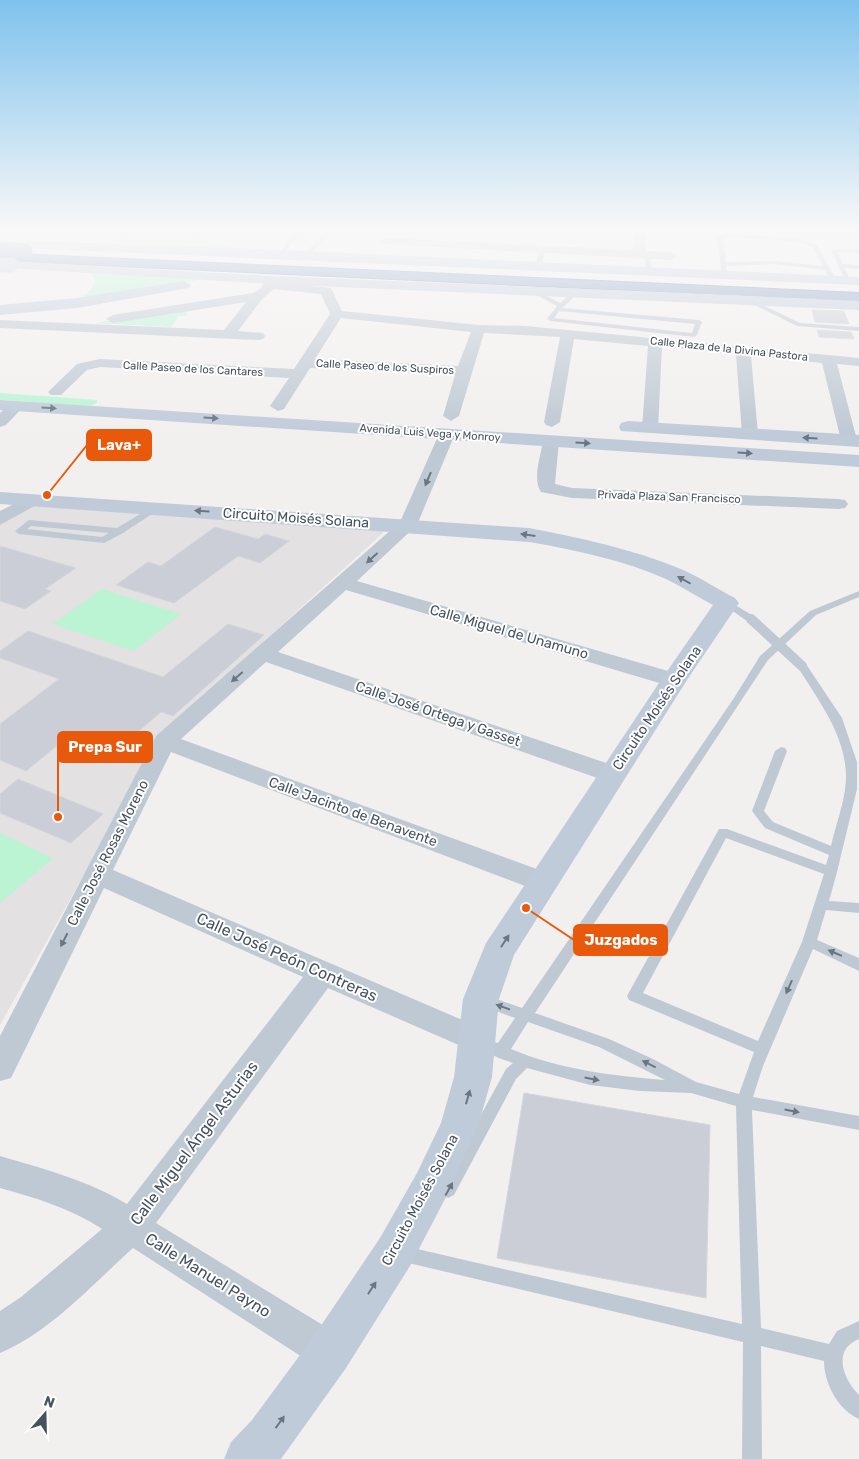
<svg xmlns="http://www.w3.org/2000/svg" width="859" height="1459" viewBox="0 0 859 1459" font-family="Rubik,sans-serif">
  <rect width="100%" height="100%" fill="#f2f0ef"/>
  <path fill="#e3e1e1" d="M31,506L382,530L383,533L163,733L0,1025V525Z"/>
  <path fill="#baf4d3" d="M40,231H114L88,238L74,239L57,233L32,235Z
    M133,231H172L237,248L100,242L127,236Z
    M92,273L204,279L77,300C85,295 92,291 95,281Z
    M191,306L186,316H179L171,327L95,323Z
    M0,393L97,400V403L90,406L0,400Z
    M102,589L181,614L134,651L53,624Z
    M0,833L53,858L0,903Z"/>
  <path fill="#cbced6" stroke="#d3d5dc" d="M812,310L844,311L849,324L815,322Z
    M817,330L851,332L854,339L819,337Z
    M215,527L258,539L265,534L289,541L260,563L238,556L174,603L116,585L148,562L161,566Z
    M0,546L76,568L45,589L51,591L25,609L0,601Z
    M228,624L264,635L173,716L161,712L120,747L75,731L26,771L0,760V724L59,679L0,658V651L28,631L163,677Z
    M18,779L103,814L71,843L0,813V794Z
    M524,1093L710,1125L706,1298L497,1258Z"/>
  <g fill="none" stroke-linecap="round" stroke-linejoin="round">
    <defs>
      <path id="highway" d="M17,254L859,293V301L12,261L10,258L12,255Z"/>
    </defs>
    <use href="#highway" stroke="#6e89af" stroke-width="2"/>
    <path fill="#bfc9d3" fill-rule="evenodd" d="M298,231H304L291,243L284,255H280L287,241Z
      M326,231H332L307,257H303V255Z
      M730,233L799,238L817,245L836,280L831,281L825,270L775,264L726,266L727,274L722,275L717,237ZM730,237L798,242L813,247L823,266L775,261L726,262L723,238Z
      M542,248L545,250L541,268L538,270L535,268L539,250Z
      M831,249H859V253L837,252L843,264L859,265V269L845,268L850,281L845,280Z
      M648,257L651,259V272L648,274L645,272V259Z
      M531,290H535L560,303L567,297L569,291H573V298L562,308L699,320L702,322L697,335L694,337L550,321L547,319L557,306L531,292ZM559,311L695,324L692,333L554,318Z
      M748,298L800,323L859,327V331L797,326L746,301L745,300Z
      M155,505L159,508L158,510L123,533L104,543L19,534L15,531L29,520L117,528ZM31,526L109,533L102,537L27,529Z
      M859,591V597L816,615L768,660L535,1013L609,1039L653,1059L696,1082L739,1094L754,1052L629,1000L627,996L719,829H727L826,865L829,855L765,828L752,811L775,751L781,747L785,748L787,751L764,811L773,822L831,846C835,828 842,809 845,790C852,743 820,703 797,666L798,664H806L842,718L857,762V789L837,872L829,901L859,903V913L826,910L817,940L859,958V971L813,949L763,1066L753,1097L859,1116V1130L752,1110L761,1328L829,1344L837,1331L859,1321V1339C831,1350 844,1380 859,1395V1419C838,1410 824,1383 824,1361L761,1346L762,1459H742L743,1342L400,1261L394,1259L391,1253L394,1247L400,1245L742,1324L736,1106L691,1093L640,1091L590,1085L527,1068L516,1079L454,1195L448,1198L442,1195L440,1190L506,1069L513,1063C503,1059 491,1057 486,1048L489,1044L494,1042L498,1043L515,1018L480,1005L478,1001L480,997L485,995L522,1008L734,698L760,656L810,611ZM726,838L824,874L802,942L758,1041L643,993ZM528,1022L599,1047L665,1080C612,1076 558,1069 511,1049Z
      M727,600L755,617L756,619L755,621H747L724,605L722,603L724,601Z"/>
    <path fill="#bfc9d3" fill-rule="evenodd" d="M635,231H647L645,251L671,252L677,256L671,260L386,244L380,241L386,238L633,250Z
      M787,231H859V236L793,234Z
      M271,276L275,277L276,282L331,288L342,311L479,325L526,326L859,358V366L837,364L857,440L855,444H843L841,440L822,363L751,356L758,434L750,439L742,434L736,354L662,347L658,428L650,433L644,431L642,428L648,346L574,339L560,422L552,427L546,425L544,422L560,337L484,333L459,416L451,421L443,416L455,375L310,368L284,409L278,411L270,406L289,378L100,367L87,370L61,395H51L48,392L77,364L100,359L294,369L330,314L321,294L274,289L262,299L238,331L263,333L265,336L263,339L258,340L0,328V320L224,330L246,302L113,323L106,319L113,315L253,293L261,288L267,277ZM341,318L471,332L458,366L315,359Z
      M16,401L24,406L6,425L0,427V413L10,403Z
      M447,429L455,434L417,525L357,581L682,675L685,680L682,685L674,687L666,685L346,590L278,652L621,768L624,774L621,780L612,782L603,780L266,662L181,739L553,875L557,882L553,889L543,892L533,889L171,752L113,870L488,1031L493,1040L488,1049L477,1053L328,988L156,1223L344,1338L350,1352L344,1366L330,1372L316,1366L133,1248C93,1284 49,1333 0,1353V1311L21,1297L102,1229C70,1208 36,1198 0,1188V1156C44,1169 87,1180 127,1204L303,977L104,888L11,1078L0,1081V1036L156,736L400,522L439,434Z
      M551,436L557,437L559,441L555,484L572,488L839,499L845,500L848,504L845,508L839,509L572,498L541,492C532,479 541,455 543,441L545,437Z
      M32,495L38,496L41,500L38,504L0,525V511Z"/>
    <path fill="#c0cbda" fill-rule="evenodd" d="M29,241L237,248L859,277V285L24,248L22,245Z
      M11,261L271,276L859,300V310L271,284L6,268L4,265L6,262Z
      M184,281L191,285L189,288L77,308L0,315V305L77,298Z
      M0,400L859,455V467L0,410Z
      M628,421L859,435V447L621,431L619,427L621,423Z
      M0,492L529,528C580,538 633,549 681,569C700,577 717,589 735,598L739,603L687,680L514,955L499,999L492,1077L479,1123L445,1199L410,1266L346,1368L281,1459H224L231,1442L252,1420L314,1336L380,1238L417,1173L441,1123L454,1077L463,999L486,943L661,680L713,605C698,597 682,587 666,579C623,560 575,550 529,542L0,504Z"/>
    <use href="#highway" fill="#839fc3" fill-rule="evenodd"/>
    <defs>
      <path id="highway-bridge" d="M0,250L25,251"/>
    </defs>
    <use href="#highway-bridge" stroke="#6e89af" stroke-width="16" stroke-linecap="butt"/>
    <path stroke="#bfc9d3" stroke-width="10" d="M751,619L802,666"/>
    <path stroke="#c0cbda" stroke-width="15" d="M0,265H11"/>
    <use href="#highway-bridge" stroke="#839fc3" stroke-width="15"/>
  </g>
  <defs><path id="oneway-solid" d="M-6-.8H1V-3.2L6.5 0L1 3.2V.8H-6Z" transform="scale(1.25)"/></defs>
  <g fill="#6b7684">
    <use href="#oneway-solid" transform="translate(49 408) rotate(4)"/>
    <use href="#oneway-solid" transform="translate(211 418) rotate(4)"/>
    <use href="#oneway-solid" transform="translate(810 438) rotate(-176)"/>
    <use href="#oneway-solid" transform="translate(583 443) rotate(4)"/>
    <use href="#oneway-solid" transform="translate(745 453) rotate(4)"/>
    <use href="#oneway-solid" transform="translate(202 511) rotate(-176)"/>
    <use href="#oneway-solid" transform="translate(528 535) rotate(-172)"/>
    <use href="#oneway-solid" transform="translate(684 580) rotate(-151)"/>
    <use href="#oneway-solid" transform="translate(505 941) rotate(-57)"/>
    <use href="#oneway-solid" transform="translate(468 1097) rotate(-74)"/>
    <use href="#oneway-solid" transform="translate(372 1288) rotate(-57)"/>
    <use href="#oneway-solid" transform="translate(280 1422) rotate(-54)"/>
  </g>
  <g fill="#6a7682">
    <use href="#oneway-solid" transform="translate(428 479) rotate(113)"/>
    <use href="#oneway-solid" transform="translate(372 558) rotate(138)"/>
    <use href="#oneway-solid" transform="translate(237 677) rotate(139)"/>
    <use href="#oneway-solid" transform="translate(64 940) rotate(117)"/>
    <use href="#oneway-solid" transform="translate(835 953) rotate(-157)"/>
    <use href="#oneway-solid" transform="translate(789 987) rotate(114)"/>
    <use href="#oneway-solid" transform="translate(503 1007) rotate(-160)"/>
    <use href="#oneway-solid" transform="translate(649 1064) rotate(-153)"/>
    <use href="#oneway-solid" transform="translate(592 1079) rotate(11)"/>
    <use href="#oneway-solid" transform="translate(792 1111) rotate(11)"/>
    <use href="#oneway-solid" transform="translate(449 1189) rotate(-61)"/>
  </g>
  <linearGradient id="sky" x2="0" y2="1"><stop stop-color="#7fc2ed"/><stop offset="0.53" stop-color="#f9f8f8"/><stop offset="1" stop-color="#f9f8f8" stop-opacity="0"/></linearGradient>
  <rect width="859" height="435" fill="url(#sky)"/>
  <g text-anchor="middle" dominant-baseline="central" stroke-width="4" stroke-linejoin="round" paint-order="stroke">
    <g font-size="11" fill="#46525f" stroke="#fff">
      <text transform="translate(729 349) rotate(6)">Calle Plaza de la Divina Pastora</text>
      <text transform="translate(385 367) rotate(3)">Calle Paseo de los Suspiros</text>
      <text transform="translate(193 369) rotate(3)">Calle Paseo de los Cantares</text>
      <text transform="translate(430 433) rotate(4)">Avenida Luis Vega y Monroy</text>
      <text transform="translate(669 497) rotate(2)">Privada Plaza San Francisco</text>
    </g>
    <g font-size="14" fill="#46525f" stroke="#fff">
      <text transform="translate(296 518) rotate(4)">Circuito Moisés Solana</text>
      <text transform="translate(509 632) rotate(16)">Calle Miguel de Unamuno</text>
      <text transform="translate(657 708) rotate(-56)">Circuito Moisés Solana</text>
      <text transform="translate(438 714) rotate(19)">Calle José Ortega y Gasset</text>
      <text transform="translate(353 812) rotate(20)">Calle Jacinto de Benavente</text>
      <text transform="translate(108 853) rotate(-63)">Calle José Rosas Moreno</text>
      <text transform="translate(420 1200) rotate(-62)">Circuito Moisés Solana</text>
    </g>
    <g font-size="16" fill="#46525f" stroke="#fff">
      <text transform="translate(287 957) rotate(24)">Calle José Peón Contreras</text>
      <text transform="translate(194 1143) rotate(-53)">Calle Miguel Ángel Asturias</text>
      <text transform="translate(208 1275) rotate(32)">Calle Manuel Payno</text>
    </g>
  </g>
  <path fill="none" stroke="#e8590c" stroke-width="2" d="M47 495L87 445M58 817L58 747M526 908L574 940"/>
  <g fill="#e8590c" stroke="#fff" stroke-width="2">
    <circle cx="47" cy="495" r="5"/>
    <circle cx="58" cy="817" r="5"/>
    <circle cx="526" cy="908" r="5"/>
  </g>
  <g fill="#e8590c" stroke="#e8590c" stroke-width="2">
    <rect x="87" y="430" width="64" height="30" rx="5"/>
    <rect x="58" y="732" width="94" height="30" rx="5"/>
    <rect x="574" y="925" width="93" height="30" rx="5"/>
  </g>
  <g font-size="15" text-anchor="middle" font-weight="bold" fill="#fff">
    <text x="119" y="450">Lava+</text>
    <text x="105" y="752">Prepa Sur</text>
    <text x="621" y="945">Juzgados</text>
  </g>
  <g transform="translate(45 1414) rotate(20)" stroke="#ffffff" stroke-width="4" paint-order="stroke">
  <path d="M0-4L9 19L0 12L-9 19Z" fill="#46525f"/>
  <text y="-8" font-size="14" font-weight="bold" text-anchor="middle" fill="#46525f">N</text>
  </g>
</svg>
